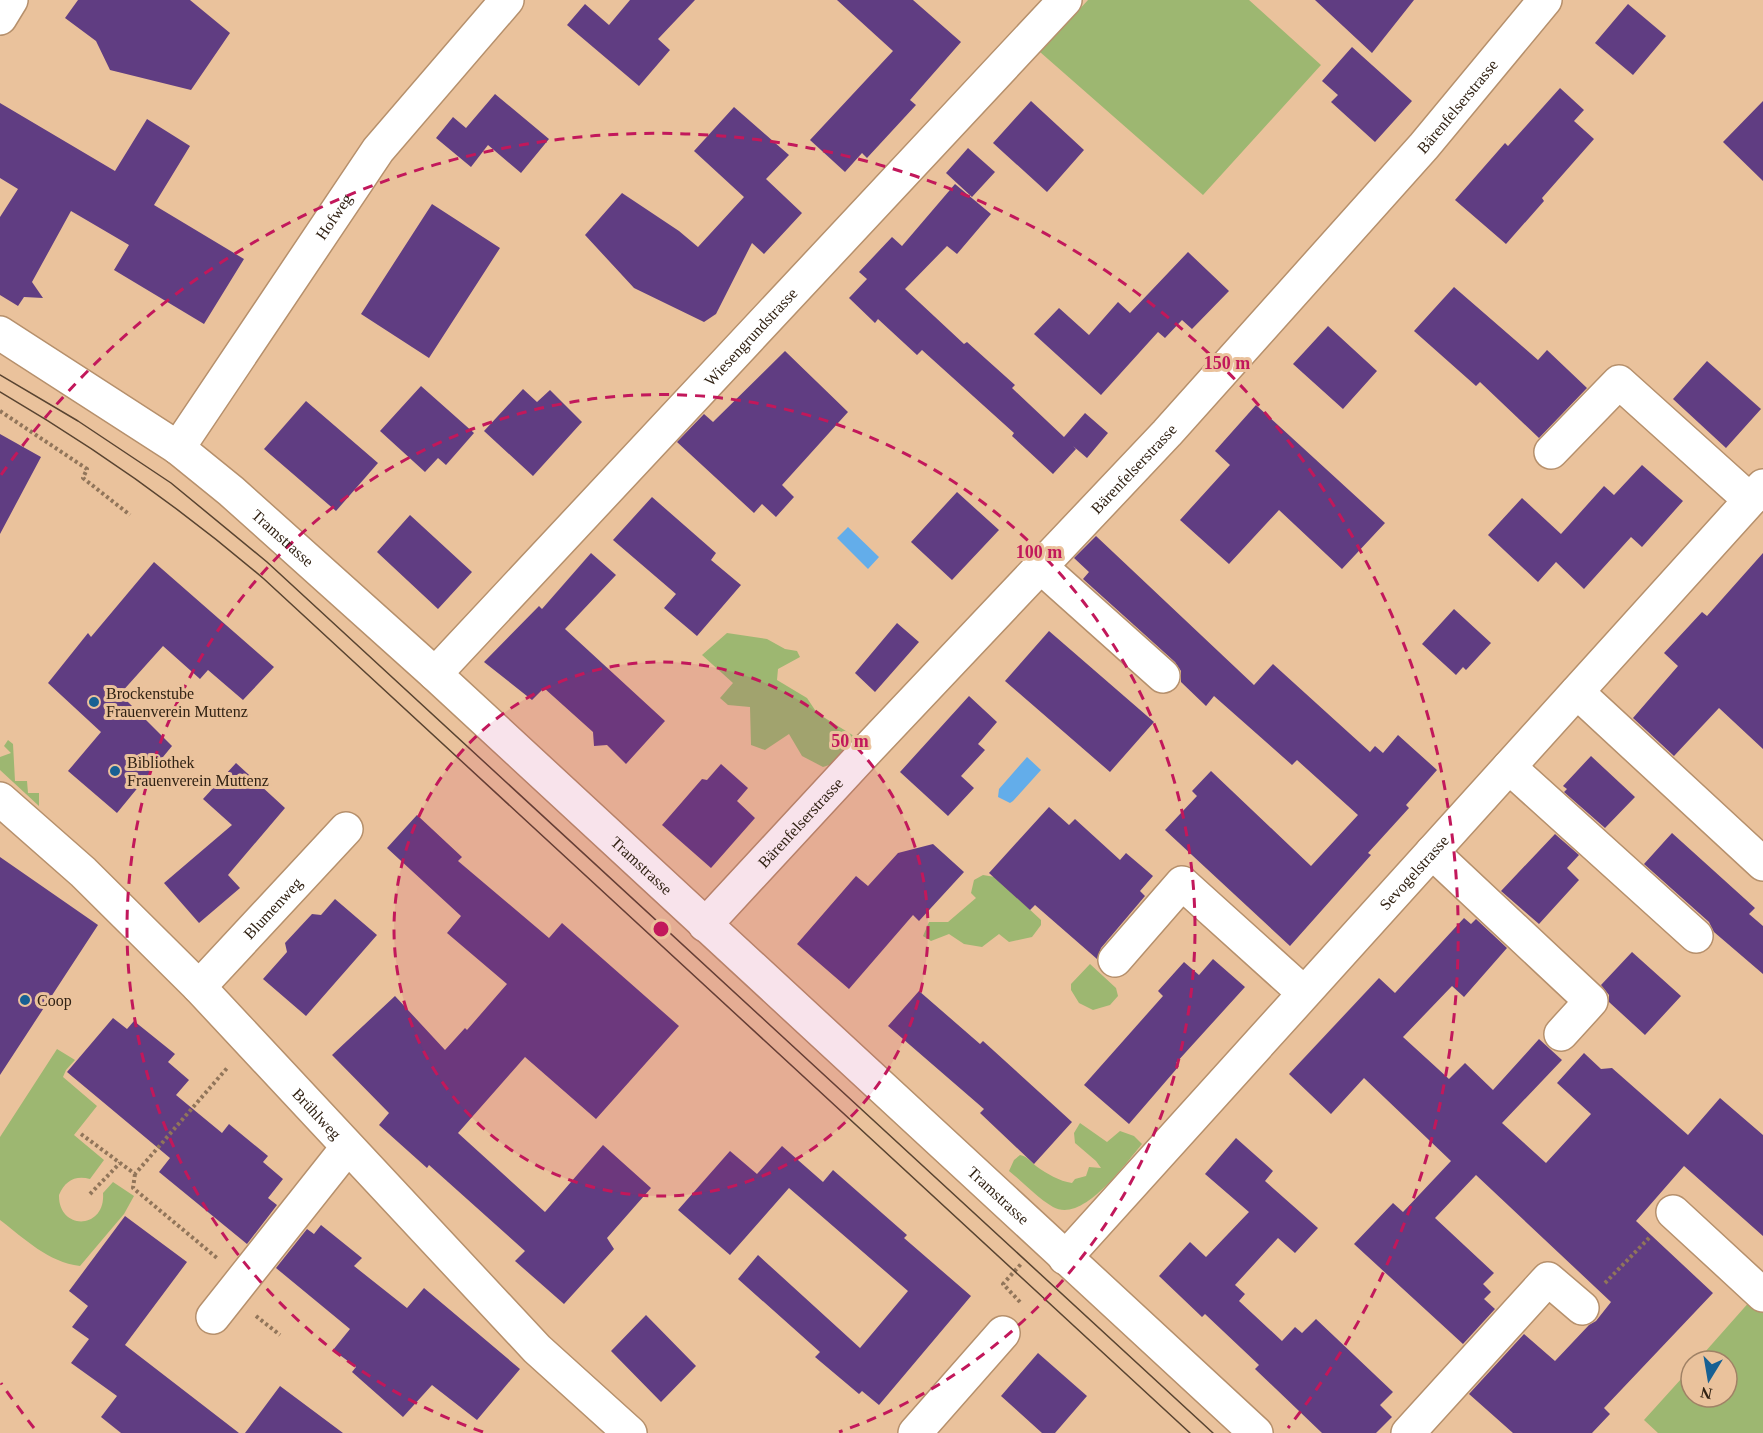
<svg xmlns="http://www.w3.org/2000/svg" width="1763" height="1433" viewBox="0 0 1763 1433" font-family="Georgia,serif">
  <rect width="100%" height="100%" fill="#eac29c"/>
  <path fill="#9db771" d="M1088,0H1249L1321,65L1203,195L1040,52Z
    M727,633L767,639L785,649L797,651L800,657L778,669L777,680L807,698L817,713L854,736C849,757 843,761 823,767L802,756L789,734L765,750L751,745L750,707L728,705L720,698L733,683L702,655Z
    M8,740L13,744L15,781H27L28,793H39V806L0,770V757L11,753L4,746Z
    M983,875L995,877L1041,920V925L1032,937L1009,942L999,934L982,947L964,944L949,934L931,941L923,936L929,922H948L976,898L971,893L974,880Z
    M1090,964L1116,988L1118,996L1110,1005L1093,1010L1079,1003L1071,990V984Z
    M57,1049L75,1060L66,1070L63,1077L97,1106L74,1135L104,1160L90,1179C75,1175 65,1181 59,1195C58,1231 106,1230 103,1193L113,1182L134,1196L124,1214L80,1266C48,1262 25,1239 0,1220V1137Z
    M1080,1123L1107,1142L1120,1131L1134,1136L1142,1144C1125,1164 1083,1224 1053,1207C1037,1198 1023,1182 1009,1171L1014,1160L1020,1155C1028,1157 1030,1161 1036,1166C1047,1174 1059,1181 1072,1183L1075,1179L1086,1176L1089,1167L1101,1168L1096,1161L1075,1143L1074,1133Z
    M1751,1300L1763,1311V1433H1658L1644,1420L1691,1368V1397H1727V1361H1697Z"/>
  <path fill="#63adea" d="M848,527L879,557L868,569L837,538Z
    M1027,757L1041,770L1013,801L1010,803L998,797L999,789Z"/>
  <path fill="#603d82" d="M78,0H190L230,33L191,90L110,70L96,41L65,18Z
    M630,0H695L658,39L670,50L639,86L567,25L585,4L609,25Z
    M837,0H913L961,42L910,100L916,105L867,158L862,153L845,172L810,140L893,51Z
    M1315,0H1414L1372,53Z
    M1628,4L1666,36L1633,75L1595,43Z
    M1352,47L1412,101L1375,142L1331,102L1338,95L1322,81Z
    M1560,88L1584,110L1574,121L1594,139L1542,198L1544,201L1506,244L1455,200L1505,143L1508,146Z
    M495,94L549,139L521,173L488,145L471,167L436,138L453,117L466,128Z
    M1031,101L1084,150L1047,192L993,143Z
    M1763,101V181L1723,142Z
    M0,103L115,171L147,119L190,146L154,205L244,259L204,324L114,270L129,245L71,211L32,282L43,298L24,297L18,306L0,295V217L18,189L0,178Z
    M734,107L789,155L766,179L802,213L764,254L752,243L716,314L704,322L634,288L585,235L622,193L679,231L698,247L744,197L694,151Z
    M968,148L995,172L972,197L946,173Z
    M955,184L991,214L957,254L947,246L905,289L964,344L967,342L1015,385L1012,388L1064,437L1085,413L1108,433L1087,458L1073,446L1076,449L1053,474L1012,436L1014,433L922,350L917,355L878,319L875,323L849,298L867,279L859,272L892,237L902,246Z
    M432,204L500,248L429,358L361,314Z
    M1188,252L1229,291L1192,329L1182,320L1165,338L1158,332L1101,395L1034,334L1059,308L1089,335L1118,302L1130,313Z
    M1454,287L1538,360L1547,350L1587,388L1539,438L1480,382L1476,386L1414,331Z
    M1328,326L1377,371L1343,409L1293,364Z
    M785,351L848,412L782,485L794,497L776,517L762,504L754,513L677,442L704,414L713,422Z
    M1707,361L1761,409L1726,448L1673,399Z
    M421,386L474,433L446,465L438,458L425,472L380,431Z
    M523,389L537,402L550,390L582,422L533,476L484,431Z
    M306,401L378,463L336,511L264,449Z
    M1256,405L1385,523L1342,569L1279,510L1229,564L1180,520L1230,465L1215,451Z
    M0,434L41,457L0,534Z
    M1642,465L1683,501L1642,547L1631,537L1584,589L1556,562L1538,582L1488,535L1522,498L1561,534L1604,486L1614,495Z
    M957,492L999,530L952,580L911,542Z
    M652,497L716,553L711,560L741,585L697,636L664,608L676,594L613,540Z
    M410,515L472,572L438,609L377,552Z
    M1096,536L1254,685L1273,664L1370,752L1375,746L1383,753L1398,735L1437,770L1406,805L1409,808L1368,853L1371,855L1290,946L1165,830L1197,796L1192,791L1211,771L1311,866L1358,815L1297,760L1292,765L1214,696L1206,706L1181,682V671L1175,662L1083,579L1089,572L1074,558Z
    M591,553L616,575L565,629L665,721L626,764L607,745L594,746L593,732L544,688L532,700L484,662L539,606L542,609Z
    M1763,553V749L1719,708L1674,756L1633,718L1678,666L1664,653L1702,612L1707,616Z
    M154,562L274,667L243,700L208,670L200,679L163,646L120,694L172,746L117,813L68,771L101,732L48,683L88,633L91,637Z
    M1454,609L1491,643L1466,670L1463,667L1456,675L1422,644Z
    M897,623L919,642L875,692L855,673Z
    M1049,631L1154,722L1110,772L1005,681Z
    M969,696L997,722L978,744L985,750L961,776L974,788L948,816L900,772Z
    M1591,756L1635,797L1605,828L1564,792L1567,789L1563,786Z
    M236,763L285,808L228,875L240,888L199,923L164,883L232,825L203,799Z
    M721,764L748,788L737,801L755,818L711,868L662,825L702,779L707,780Z
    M1049,807L1069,825L1075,819L1120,860L1126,853L1153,876L1140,891L1145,896L1101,948L1097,959L1035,905L1030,910L989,873Z
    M417,815L462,857L458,861L549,938L562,923L679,1026L596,1119L525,1057L458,1133L545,1212L603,1145L651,1188L607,1238L614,1249L564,1304L515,1261L525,1251L429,1165L427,1168L379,1125L389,1113L332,1055L395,996L445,1050L465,1028L467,1030L507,984L447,933L461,916L387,848Z
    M1672,833L1755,908L1749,914L1763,926V974L1714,932L1709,922L1644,864Z
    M1555,834L1579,855L1567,868L1579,880L1539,924L1501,891Z
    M933,844L964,872L919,921L913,915L849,989L797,944L856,876L868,886L898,853Z
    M0,857L98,925L0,1075Z
    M335,899L377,935L306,1016L263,979L287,952L285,943L312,914L321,915Z
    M1464,918L1471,924L1476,919L1507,948L1464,997L1452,986L1403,1037L1449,1079L1465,1063L1493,1090L1539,1039L1562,1060L1502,1123L1546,1163L1591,1114L1557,1083L1584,1053L1601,1069L1612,1068L1688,1135L1720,1098L1763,1135V1236L1684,1166L1636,1221L1713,1293L1604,1408L1610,1414L1592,1433H1513L1469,1394L1524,1334L1555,1361L1589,1325L1596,1321L1611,1302L1476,1175L1435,1218L1494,1273L1483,1284L1491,1292L1484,1299L1495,1309L1463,1344L1354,1244L1393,1203L1403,1212L1451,1161L1364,1078L1331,1114L1289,1074L1379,978L1395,993Z
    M1632,952L1681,996L1645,1035L1609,1002V995L1601,985Z
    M1213,959L1245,987L1176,1063L1179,1066L1129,1124L1084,1085L1163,996L1158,991L1184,962L1199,975Z
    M919,991L980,1044L983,1041L1072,1122L1034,1164L980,1113L984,1109L888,1026Z
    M113,1018L127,1029L134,1021L175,1054L168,1062L189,1080L176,1095L222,1133L229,1124L268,1156L263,1162L283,1179L268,1198L277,1205L247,1244L159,1172L170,1158L67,1072Z
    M1236,1138L1273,1171L1265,1181L1318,1228L1295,1253L1278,1238L1235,1285L1245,1294L1239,1301L1282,1341L1295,1327L1302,1333L1316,1319L1393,1392L1380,1405L1392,1417L1376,1433H1322L1255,1369L1259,1365L1205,1314L1202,1317L1159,1276L1190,1242L1206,1257L1249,1212L1205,1174Z
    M782,1146L823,1182L833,1170L907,1235L904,1238L971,1296L879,1405L862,1391L859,1394L815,1357L820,1352L738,1279L758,1255L860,1348L908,1291L789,1188L730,1255L678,1210L730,1151L757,1174Z
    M125,1216L187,1262L125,1345L239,1433H121L101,1417L117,1396L71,1363L89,1339L72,1327L88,1306L69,1291Z
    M321,1225L362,1258L354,1266L407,1308L424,1288L520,1369L477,1420L432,1385L403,1417L352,1372L356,1367L333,1350L350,1329L276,1268L307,1229L314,1234Z
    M646,1315L696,1366L661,1402L611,1351Z
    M1038,1353L1087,1396L1055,1433H1042L1001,1396Z
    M280,1386L343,1433H245Z"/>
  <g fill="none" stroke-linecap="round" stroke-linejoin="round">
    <defs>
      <g id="minor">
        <path d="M0,18L11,0"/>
        <path id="s1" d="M0,333L178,448L231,491L435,674L1256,1433"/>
        <path id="s2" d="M178,448L378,150L507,0"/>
        <path d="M1551,452L1619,382L1750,500"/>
        <path d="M1041,567L1163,676"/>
        <path id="s3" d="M435,674L1065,0"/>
        <path d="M1577,692L1763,864"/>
        <path d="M1509,767L1696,936"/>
        <path id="s4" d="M0,799L83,872L199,987L537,1349L630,1433"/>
        <path d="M1432,852L1591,1001L1561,1034"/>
        <path id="s5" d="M705,925L869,748L1167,433L1424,146L1545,0"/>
        <path d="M1115,960L1182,883L1304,993"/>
        <path id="s6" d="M199,987L346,829"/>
        <path d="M1673,1212L1763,1295"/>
        <path id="s7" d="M1065,1258L1763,486"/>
        <path d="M213,1317L347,1148"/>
        <path d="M915,1433L1003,1333"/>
        <path d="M1408,1433L1548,1279L1582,1308"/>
      </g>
    </defs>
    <use href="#minor" stroke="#b6906c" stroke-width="36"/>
    <path stroke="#91755a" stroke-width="4" stroke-dasharray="3 3" stroke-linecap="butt" d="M0,411L87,469L83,478L130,515
      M81,1134L135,1174L228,1067
      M135,1174L133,1188L217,1258
      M90,1194L120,1163
      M1605,1283L1650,1237
      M1020,1302L1003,1284L1021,1264
      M256,1316L280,1335"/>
    <use href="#minor" stroke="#fff" stroke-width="33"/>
    <path stroke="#594431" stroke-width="1.5" d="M0,375L78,421L171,483L267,562L1213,1433
      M0,392C94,447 181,508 264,579L1190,1433"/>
  </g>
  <circle cx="661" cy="929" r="267" fill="#c2185b" fill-opacity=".12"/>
  <g fill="none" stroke="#c2185b" stroke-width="3" stroke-dasharray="10 8">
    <circle cx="661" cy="929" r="267"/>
    <path d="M483 1432A534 534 0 1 1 839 1432"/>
    <path d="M34 1428A801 801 0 0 1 1 1383M1 475A801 801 0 1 1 1288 1428"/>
  </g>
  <g fill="#176093" stroke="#eac29c" stroke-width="2">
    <circle cx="94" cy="702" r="6"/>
    <circle cx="115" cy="771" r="6"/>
    <circle cx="25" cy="1000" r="6"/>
  </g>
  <g text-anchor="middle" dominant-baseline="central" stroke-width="6" stroke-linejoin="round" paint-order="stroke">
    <g font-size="16" fill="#312214" stroke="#eac29c">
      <text stroke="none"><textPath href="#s5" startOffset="1112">Bärenfelserstrasse</textPath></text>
      <text stroke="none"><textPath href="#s2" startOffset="279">Hofweg</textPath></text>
      <text stroke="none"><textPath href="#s3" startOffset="462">Wiesengrundstrasse</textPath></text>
      <text stroke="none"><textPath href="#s5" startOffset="626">Bärenfelserstrasse</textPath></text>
      <text stroke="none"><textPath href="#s1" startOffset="350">Tramstrasse</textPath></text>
      <text stroke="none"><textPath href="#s5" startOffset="140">Bärenfelserstrasse</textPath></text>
      <text stroke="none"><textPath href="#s1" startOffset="836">Tramstrasse</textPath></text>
      <text stroke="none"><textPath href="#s7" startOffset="520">Sevogelstrasse</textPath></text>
      <text stroke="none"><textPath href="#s6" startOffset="108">Blumenweg</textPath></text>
      <text stroke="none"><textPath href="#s4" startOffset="447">Brühlweg</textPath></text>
      <text stroke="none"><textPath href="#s1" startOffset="1322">Tramstrasse</textPath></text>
    </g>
    <g font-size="16" fill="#312214" stroke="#eac29c" text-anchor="start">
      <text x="106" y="693">Brockenstube<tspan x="106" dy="18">Frauenverein Muttenz</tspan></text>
      <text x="127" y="762">Bibliothek<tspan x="127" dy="18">Frauenverein Muttenz</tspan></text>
      <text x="37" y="1000">Coop</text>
    </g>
  </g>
  <circle cx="661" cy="929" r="9" fill="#c2185b" stroke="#eac29c" stroke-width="3"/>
  <g font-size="18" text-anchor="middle" font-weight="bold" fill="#c2185b" stroke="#eac29c" stroke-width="6" stroke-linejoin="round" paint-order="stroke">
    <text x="1227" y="369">150 m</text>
    <text x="1039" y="558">100 m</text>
    <text x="850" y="747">50 m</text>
  </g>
  <g transform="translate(1709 1379) rotate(191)"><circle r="28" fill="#eac29c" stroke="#a08266" stroke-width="1.5"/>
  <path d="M0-4.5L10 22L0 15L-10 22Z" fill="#176093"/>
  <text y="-9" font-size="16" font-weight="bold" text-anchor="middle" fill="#312214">N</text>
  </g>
</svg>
